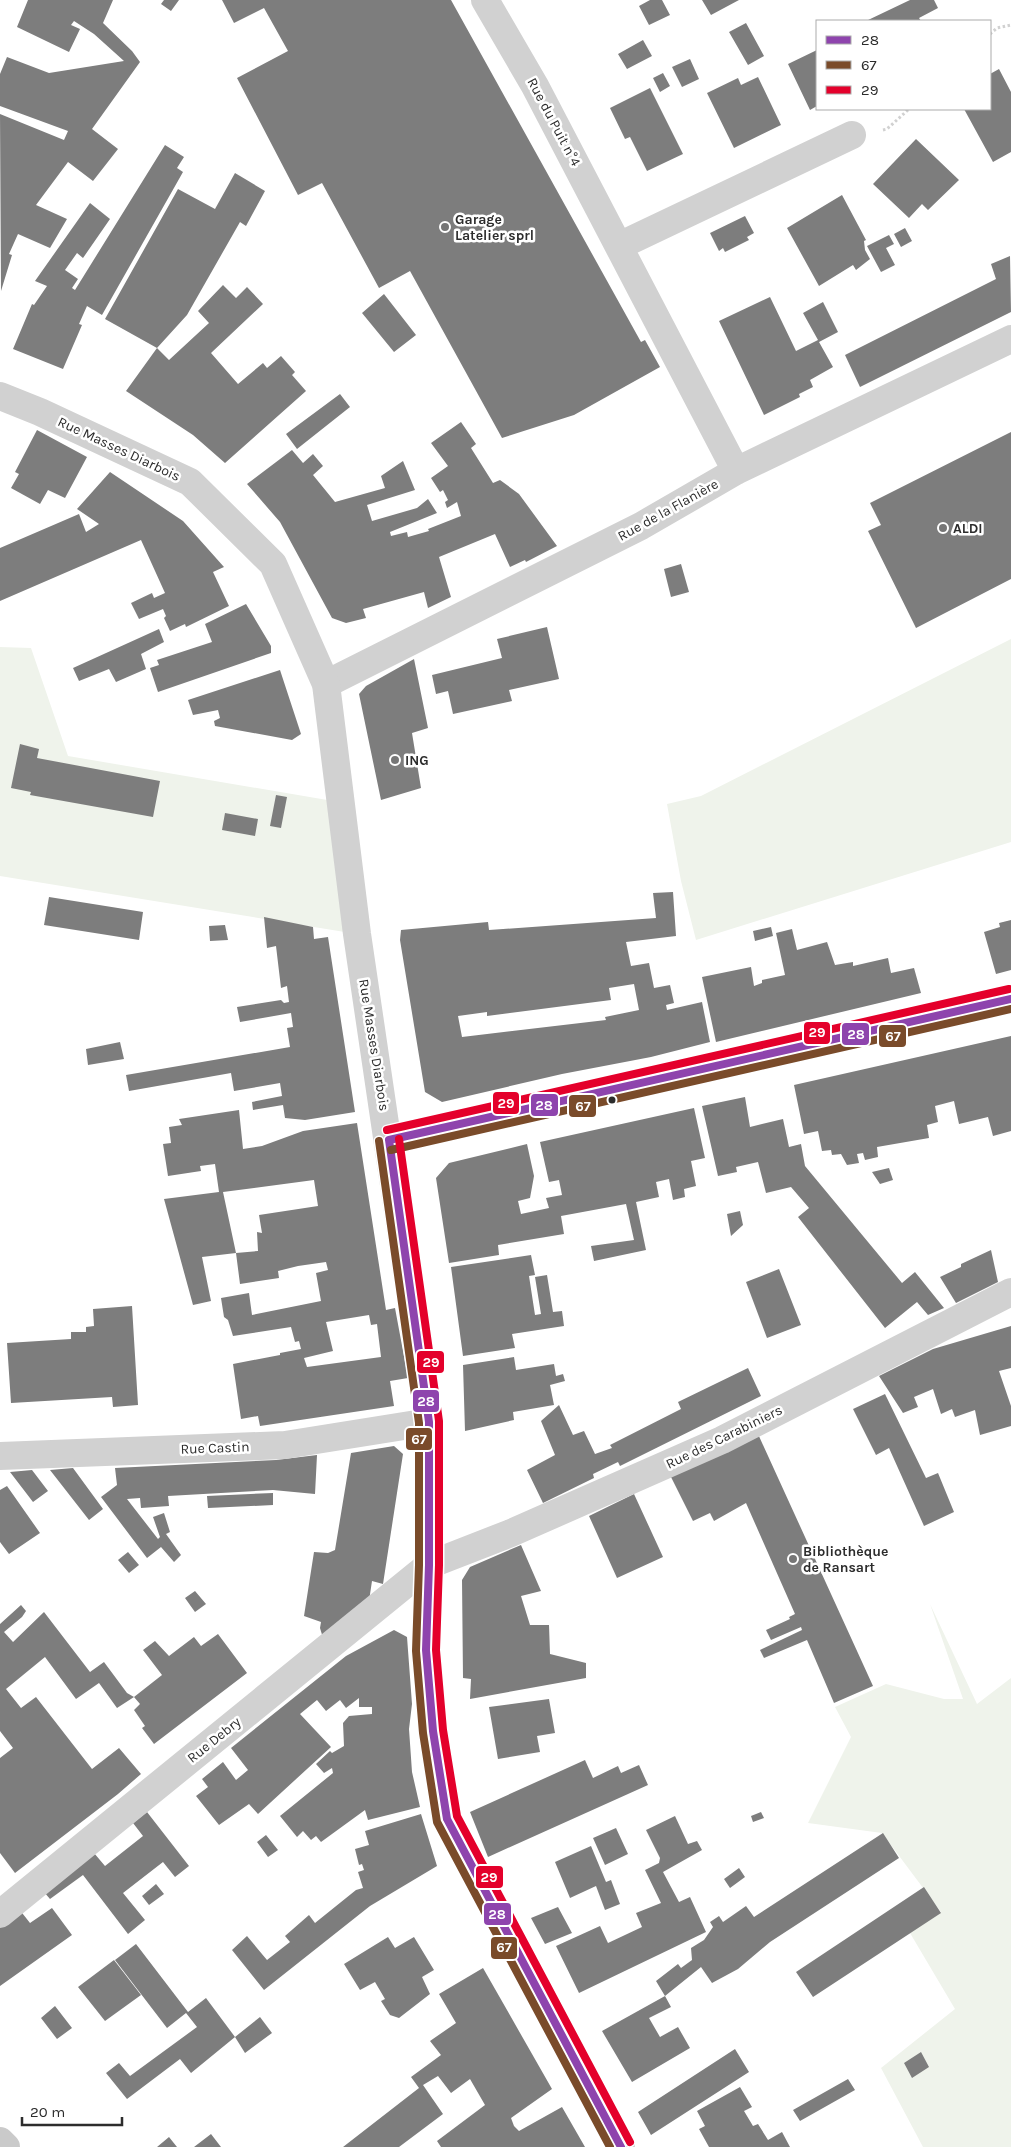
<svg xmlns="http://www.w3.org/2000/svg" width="1011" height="2147" viewBox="0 0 1011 2147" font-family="Karla,sans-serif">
  <rect width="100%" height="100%" fill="#fff"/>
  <path fill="#eff3eb" d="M1011,639V842L696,940L681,881L667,804L701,796Z
    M0,647L31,648L68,756L339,802L357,934L0,876Z
    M930,1604L977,1704L1011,1678V2147H923L881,2068L955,2009L910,1933L941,1912L882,1833L808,1823L851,1737L835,1707L886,1684L944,1699H963Z"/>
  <path fill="#7d7d7d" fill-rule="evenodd" d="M28,0H113L103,23L132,51L140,62L92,129L118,149L93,181L68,162L36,205L67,219L50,248L18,234L9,254L12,255L1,291L0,114L64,140L68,131L0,106V74L7,57L49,73L124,61L94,34L74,21L71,25L80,29L69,52L17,27Z
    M164,0H179L171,11L161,4Z
    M222,0H451L641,342L645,340L660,367L574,415L502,438L410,271L379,288L322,183L298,195L237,78L288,51L264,8L234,23Z
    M650,0H662L670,15L649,25L639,6Z
    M702,0H739L711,15Z
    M910,0H934L938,8L919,18L921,21H866Z
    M746,23L764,56L748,65L729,32Z
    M643,40L652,56L627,69L618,54Z
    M817,50V106L810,110L788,64Z
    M690,59L699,79L682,87L672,67Z
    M999,69L1011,92V152L993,162L964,109H990V74Z
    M663,73L670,86L660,92L653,78Z
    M758,77L781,125L734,148L707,93L738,78L741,85Z
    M650,88L683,154L647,171L630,137L625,139L610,108Z
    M916,139L959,180L928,210L922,204L909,218L873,184Z
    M165,145L184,157L177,168L183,172L102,315L87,306L79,324L82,325L63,369L13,349L32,304L34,305L47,286L35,281L90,203L110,219L83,258L77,253L65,270L78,279L72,288L75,290Z
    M235,173L265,191L246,226L240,222L187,315L157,348L105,319L178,189L215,209Z
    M842,195L866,240L864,241L865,250L870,259L856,270L853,265L819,286L787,228Z
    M745,216L754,233L747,237L749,240L725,252L723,248L719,251L710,233Z
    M905,228L912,241L901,247L894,234Z
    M889,235L894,244L886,248L895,265L881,272L867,246Z
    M1010,256L1011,312L860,387L845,355L996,279L991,264Z
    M223,285L236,298L247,287L263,304L211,353L238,384L263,363L267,368L281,356L295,372L292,375L306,391L225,463L193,435L126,391L157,348L169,360L209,323L198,311Z
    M384,294L416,335L394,352L362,313Z
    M770,297L796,351L818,340L803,313L823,302L838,332L819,342L833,367L810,380L813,387L799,394L800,397L764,415L719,321Z
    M340,394L350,407L297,449L286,434Z
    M461,422L476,444L471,448L493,483L500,480L519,494L557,546L526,562L525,560L510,567L495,534L439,557L451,597L428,608L424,592L363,609L366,618L346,623L332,618L280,522L247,484L292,450L303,463L313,454L323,466L313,475L335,502L385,488L381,476L403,461L415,490L367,505L372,521L417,508L428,499L437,513L390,532L391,536L407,532L408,537L429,531L428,529L461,516L457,502L447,508L445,502L448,500L443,490L440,492L431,478L448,466L431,443Z
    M37,430L87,457L65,498L48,490L40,504L11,488L19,474L15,472Z
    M1011,432V579L916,628L868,531L881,525L870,503Z
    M110,472L183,521L224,567L213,572L229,606L186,627L185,624L170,631L164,618L166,616L163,609L139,619L131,603L152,593L154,598L165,593L141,540L0,601V548L79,514L86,532L99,524L77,509Z
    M681,564L689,592L671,597L664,569Z
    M246,604L271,646V653L158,692L150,668L159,665L157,660L212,642L205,624Z
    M547,627L559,679L509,690L512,701L453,714L448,691L436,694L432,675L502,658L497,639Z
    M159,629L164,642L141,654L146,669L116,682L109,669L79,681L73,668Z
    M414,659L428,728L412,733L421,788L381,800L359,694L366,686Z
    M280,670L301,734L292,740L215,726L214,721L220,718L218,710L193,715L188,700Z
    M20,744L39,749L37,758L160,781L153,817L30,795L31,792L11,788Z
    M276,795L287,797L281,828L270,826Z
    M225,813L258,819L255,836L222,830Z
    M673,892L676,936L626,942L631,966L649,963L654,988L670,985L674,1003L666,1005L667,1010L702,1002L710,1042L651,1057L562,1074L442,1102L425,1092L400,940L401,930L488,922L489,930L656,918L653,893ZM634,984L639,1010L605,1017L606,1020L462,1037L458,1016L487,1012V1016L611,1000L609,988Z
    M49,897L143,912L139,940L44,925Z
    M264,917L313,927L314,939L328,937L355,1112L305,1120L285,1118L283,1105L253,1110L252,1102L282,1096L280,1083L234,1091L231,1073L129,1091L126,1075L290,1047L287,1028L293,1027L291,1013L240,1022L237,1007L281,1000L284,1003L289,1002L287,986L281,988L276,946L267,948Z
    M1011,920V970L996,974L984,932L1000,927L999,923Z
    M225,925L228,940L210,941L209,926Z
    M771,927L773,936L755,941L753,931Z
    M792,929L797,950L827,942L835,965L853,962V966L888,958L891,973L914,968L921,993L716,1042L702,977L751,967L754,986L762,983V980L785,975L776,933Z
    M1011,1036V1131L993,1136L988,1117L959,1124L954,1101L935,1106L938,1122L927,1125L929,1138L877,1147L878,1157L865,1160L863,1153L857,1154L859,1163L847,1165L841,1154L832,1155L831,1150L822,1151L818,1131L804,1134L794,1085Z
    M120,1042L124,1059L88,1065L86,1049Z
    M745,1097L750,1127L783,1119L789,1147L801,1144L805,1166L902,1283L915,1272L944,1308L928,1315L917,1302L885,1328L798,1217L809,1208L791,1187L766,1193L758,1162L736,1167L737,1172L718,1176L702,1106Z
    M694,1108L705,1158L691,1161L696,1186L684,1189L685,1197L673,1200L669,1179L656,1182L659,1197L636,1202L646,1250L594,1261L591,1246L634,1240L626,1204L561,1216L564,1234L498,1245L499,1255L449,1263L436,1178L449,1163L527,1144L534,1176L530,1198L518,1201L521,1214L549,1208L546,1198L562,1195L559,1180L549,1182L540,1142Z
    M239,1110L243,1149L262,1146L303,1131L357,1123L386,1310L395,1308L408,1378L390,1381L394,1406L260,1426L258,1416L241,1419L233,1364L280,1355V1353L301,1349L299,1341L295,1342L291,1327L233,1336L228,1320L224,1317L221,1298L249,1293L252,1315L321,1301L316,1273L328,1270L326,1262L298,1266L278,1271L279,1278L240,1284L236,1253L258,1251L257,1232L262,1233L259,1215L318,1206L314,1180L223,1192L236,1253L202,1257L211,1301L193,1305L164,1199L219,1192L215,1164L200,1166L201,1171L168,1176L163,1144L171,1143L169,1127L182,1125L179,1119ZM369,1315L371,1325L377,1324L381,1357L307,1367L304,1358L333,1351L326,1322Z
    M889,1168L893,1180L880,1184L872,1172Z
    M740,1211L743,1225L731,1236L727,1214Z
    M991,1250L998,1282L956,1303L940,1277L961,1267V1264Z
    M531,1255L535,1275L529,1276L535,1315L541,1314L535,1277L547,1275L553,1312L562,1311L564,1326L512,1334L515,1348L463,1356L451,1267Z
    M779,1269L801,1325L767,1338L746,1282Z
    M132,1306L138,1405L113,1407L112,1397L11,1403L7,1343L71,1339V1332H86V1327L94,1326L93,1309Z
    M1011,1326V1368L999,1371L1011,1406V1426L980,1435L975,1410L955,1417L952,1409L941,1414L933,1389L914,1397L918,1407L903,1413L879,1376L933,1349Z
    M514,1357L516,1370L554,1364L556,1376L563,1374L565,1381L550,1385L554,1405L513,1412L514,1420L465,1431L463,1365Z
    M748,1368L761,1396L620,1466L618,1462L593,1474L594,1478L543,1503L527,1470L555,1455L541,1421L559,1405L573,1435L584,1431L595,1454L612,1448L610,1445L681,1409L678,1402Z
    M885,1394L926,1478L938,1473L954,1512L924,1526L889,1448L876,1455L853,1409Z
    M758,1434L873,1686L834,1703L807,1640L764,1658L760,1650L802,1630L801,1627L771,1640L766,1630L790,1619L789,1617L795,1614L746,1503L714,1521L710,1513L693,1521L670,1475Z
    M394,1446L403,1454L383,1584L372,1581L369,1601L323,1638L320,1628L321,1622L304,1616L314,1552L328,1553L335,1550L351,1453Z
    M317,1455L315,1494L273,1490L168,1496L169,1506L141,1508L140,1498L127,1499L158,1539L160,1537L153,1517L164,1513L170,1532L166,1534L181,1555L174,1562L161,1547L147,1558L101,1497L117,1485L115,1468L276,1460Z
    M73,1468L103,1509L89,1520L50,1470Z
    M32,1470L48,1491L33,1502L10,1472Z
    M7,1486L40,1533L9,1554L0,1542V1490Z
    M273,1493V1505L208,1508L207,1496Z
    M634,1494L663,1557L617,1578L589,1516Z
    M521,1545L541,1591L521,1596L530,1625H549L550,1654L586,1663V1678L470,1699L471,1679L463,1678L462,1580L470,1567Z
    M128,1552L139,1565L129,1573L118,1560Z
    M195,1591L206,1604L195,1612L185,1598Z
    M21,1605L26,1611L22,1617L4,1632L13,1642L44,1612L90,1672L104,1662L127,1693L134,1697L117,1708L99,1683L76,1699L45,1657L6,1689L21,1708L36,1697L92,1769L119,1748L141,1774L118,1794L15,1873L0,1853V1758L13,1748L0,1731V1624Z
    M394,1630L407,1637L412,1704L409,1729L412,1772L420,1807L368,1820L365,1810L321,1842L316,1836L311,1840L303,1831L297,1837L280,1816L333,1773L332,1768L324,1773L316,1764L330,1751L332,1753L344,1746L343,1723L349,1716L372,1714V1707H359V1698L346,1708L340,1700L326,1711L317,1700L300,1714L331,1747L258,1814L249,1804L219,1825L196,1796L208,1787L202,1779L223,1762L236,1780L248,1770L231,1748L346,1656Z
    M218,1634L247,1673L154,1744L142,1728L145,1726L134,1710L140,1704L134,1697L162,1675L143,1650L155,1641L169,1656L194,1637L201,1646Z
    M549,1699L555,1733L537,1736L540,1752L498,1759L489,1707Z
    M585,1760L593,1778L618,1766L621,1773L639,1765L648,1785L488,1857L470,1812Z
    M147,1812L189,1866L175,1877L163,1862L123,1893L145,1920L128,1934L83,1875L50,1899L44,1892L94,1853L105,1866L143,1836L133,1823Z
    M761,1812L764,1818L753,1822L751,1816Z
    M421,1814L437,1866L370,1906L264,1990L232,1950L247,1936L267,1960L290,1942L285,1936L309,1915L315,1923L356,1890L363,1888L358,1872L364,1870L362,1864L359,1865L355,1849L369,1845L365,1831Z
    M675,1816L688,1844L697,1841L702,1850L663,1872L679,1902L690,1897L706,1932L579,1993L556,1946L600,1926L608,1943L642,1927L636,1913L661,1903L645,1870L659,1863L660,1858L646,1830Z
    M616,1828L628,1854L605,1865L593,1838Z
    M883,1833L899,1858L770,1942L738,1969L712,1983L701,1967L665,1996L671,2007L649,2018L660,2037L678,2027L690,2048L632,2082L602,2031L665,1996L656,1981L678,1964L681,1968L692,1960L691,1948L704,1940L713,1927L710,1922L719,1916L723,1922L746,1906L754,1917Z
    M266,1835L278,1850L268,1857L257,1842Z
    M591,1846L606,1882L611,1880L620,1904L605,1910L596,1886L570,1898L555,1862Z
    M739,1868L745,1877L730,1888L724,1879Z
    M156,1884L164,1894L149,1905L142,1896Z
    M924,1887L941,1913L813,1997L796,1972Z
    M558,1907L572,1933L545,1944L531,1918Z
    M52,1908L72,1935L0,1986V1924L19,1909L30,1923Z
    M388,1937L395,1948L414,1937L434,1970L422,1977L430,1994L399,2018L390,2015L381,2001L385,1999L375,1982L360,1990L344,1964Z
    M136,1944L188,2012L206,1998L235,2037L191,2073L180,2059L127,2099L106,2073L119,2063L130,2076L197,2027L186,2013L167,2028L115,1960Z
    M114,1960L141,1995L105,2021L78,1987Z
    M483,1968L552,2089L511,2118L514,2126L519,2131L562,2107L585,2147H441L437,2141L485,2105L470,2079L451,2093L438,2076L423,2085L443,2114L399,2147H343L419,2088L411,2077L441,2055L430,2041L456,2023L439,1994Z
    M55,2006L72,2028L57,2039L41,2018Z
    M260,2017L272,2033L245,2053L235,2037Z
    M735,2049L749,2072L651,2135L638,2112Z
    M921,2052L929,2067L912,2078L904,2063Z
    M848,2079L855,2090L800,2121L793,2110Z
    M740,2087L752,2107L744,2111L753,2126L758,2124L768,2140L782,2132L790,2147H709L699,2129L705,2126L697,2111Z
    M211,2134L221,2147H194Z
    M169,2137L177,2147H157Z"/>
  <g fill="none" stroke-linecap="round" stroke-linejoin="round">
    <path stroke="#d1d1d1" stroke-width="3" stroke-dasharray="2.5 2.5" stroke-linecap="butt" d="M990,34L997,28L1011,25
      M883,130L887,129L909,109"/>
    <path stroke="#d1d1d1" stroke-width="28" d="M485,0L535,86L736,471
      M619,246L852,135
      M326,684L641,526L736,471L1011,339
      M0,1456L285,1445L429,1422
      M0,1914L429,1565L511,1533L722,1440L1011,1292"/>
    <path stroke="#d1d1d1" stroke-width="28" d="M0,396L40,412L190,482L273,564L326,684L357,934L429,1422V1565L426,1650L433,1731L447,1819L621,2147
      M389,1140L1011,999"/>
    <path stroke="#cacaca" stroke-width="28" d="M0,2141L6,2147"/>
    <defs>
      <path id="bus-1" d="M389,1140L429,1422V1565L426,1650L433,1731L447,1819L621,2147
        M389,1140L1011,999"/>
      <path id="bus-2" d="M379,1141L419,1423V1565L416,1651L423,1733L437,1822L610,2147
        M391,1150L1011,1009"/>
      <path id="bus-3" d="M387,1130L1009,989
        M399,1139L439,1421V1565L436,1650L443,1730L457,1816L630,2142"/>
    </defs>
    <use href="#bus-1" stroke="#fff" stroke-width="11"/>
    <use href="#bus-2" stroke="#fff" stroke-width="11"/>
    <use href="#bus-3" stroke="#fff" stroke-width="11"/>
    <use href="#bus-1" stroke="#8e44ad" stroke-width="8"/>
    <use href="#bus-2" stroke="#7a4b2a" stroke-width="8"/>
    <use href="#bus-3" stroke="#e4002b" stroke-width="8"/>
  </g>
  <g fill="#767676" stroke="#fff" stroke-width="2">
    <circle cx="445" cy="227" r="5"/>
    <circle cx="943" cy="528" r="5"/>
    <circle cx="395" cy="760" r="5"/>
    <circle cx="793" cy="1559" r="5"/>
  </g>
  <circle fill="#2c2c2c" stroke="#fff" stroke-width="2" cx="612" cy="1100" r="4.5"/>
  <g text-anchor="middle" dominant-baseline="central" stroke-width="5" stroke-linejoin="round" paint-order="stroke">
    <g font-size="14" fill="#2c2c2c" stroke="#fff">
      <text transform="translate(554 122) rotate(62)">Rue du Puit n°4</text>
      <text transform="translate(119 449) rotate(25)">Rue Masses Diarbois</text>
      <text transform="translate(668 510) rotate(-29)">Rue de la Flanière</text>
      <text transform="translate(374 1045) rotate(81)">Rue Masses Diarbois</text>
      <text transform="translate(724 1437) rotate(-26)">Rue des Carabiniers</text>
      <text transform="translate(215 1448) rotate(-2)">Rue Castin</text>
      <text transform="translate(214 1740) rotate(-39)">Rue Debry</text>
    </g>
    <g font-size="14" font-weight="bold" fill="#2c2c2c" stroke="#fff" text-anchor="start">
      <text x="455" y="219">Garage<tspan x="455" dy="16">Latelier sprl</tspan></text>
      <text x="953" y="528">ALDI</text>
      <text x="405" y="760">ING</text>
      <text x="803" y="1551">Bibliothèque<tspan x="803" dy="16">de Ransart</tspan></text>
    </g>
  </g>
  <g stroke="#fff" stroke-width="2">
    <rect x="803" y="1021" width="28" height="24" rx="5" fill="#e4002b"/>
    <rect x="841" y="1022" width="29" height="24" rx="5" fill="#8e44ad"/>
    <rect x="878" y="1024" width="29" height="24" rx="5" fill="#7a4b2a"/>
    <rect x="492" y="1091" width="28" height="24" rx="5" fill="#e4002b"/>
    <rect x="530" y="1093" width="29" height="24" rx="5" fill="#8e44ad"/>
    <rect x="568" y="1094" width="29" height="24" rx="5" fill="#7a4b2a"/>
    <rect x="416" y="1350" width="29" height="24" rx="5" fill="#e4002b"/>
    <rect x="412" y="1389" width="28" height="24" rx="5" fill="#8e44ad"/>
    <rect x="405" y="1427" width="28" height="24" rx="5" fill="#7a4b2a"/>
    <rect x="475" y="1865" width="29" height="24" rx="5" fill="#e4002b"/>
    <rect x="483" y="1902" width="29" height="24" rx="5" fill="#8e44ad"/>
    <rect x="490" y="1936" width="28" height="24" rx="5" fill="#7a4b2a"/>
  </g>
  <g font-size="14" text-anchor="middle" font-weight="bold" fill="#fff">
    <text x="817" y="1037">29</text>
    <text x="856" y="1039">28</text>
    <text x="893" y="1041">67</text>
    <text x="506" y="1108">29</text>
    <text x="544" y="1110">28</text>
    <text x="583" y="1111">67</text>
    <text x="431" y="1367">29</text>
    <text x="426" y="1406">28</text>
    <text x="419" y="1444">67</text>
    <text x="489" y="1882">29</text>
    <text x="497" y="1919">28</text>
    <text x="504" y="1952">67</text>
  </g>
  <rect x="816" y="20" width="175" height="90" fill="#ffffff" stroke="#ababab"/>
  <rect x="826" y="36" width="25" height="8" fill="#8e44ad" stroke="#ababab"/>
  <text x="861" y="45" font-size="15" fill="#2c2c2c">28</text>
  <rect x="826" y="61" width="25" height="8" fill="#7a4b2a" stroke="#ababab"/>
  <text x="861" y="70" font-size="15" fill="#2c2c2c">67</text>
  <rect x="826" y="86" width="25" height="8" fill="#e4002b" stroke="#ababab"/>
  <text x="861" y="95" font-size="15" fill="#2c2c2c">29</text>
  <path d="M22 2117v8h100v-8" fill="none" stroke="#2c2c2c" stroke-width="2.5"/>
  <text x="30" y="2117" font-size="15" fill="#2c2c2c" stroke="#ffffff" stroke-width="4" paint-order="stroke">20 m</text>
</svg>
